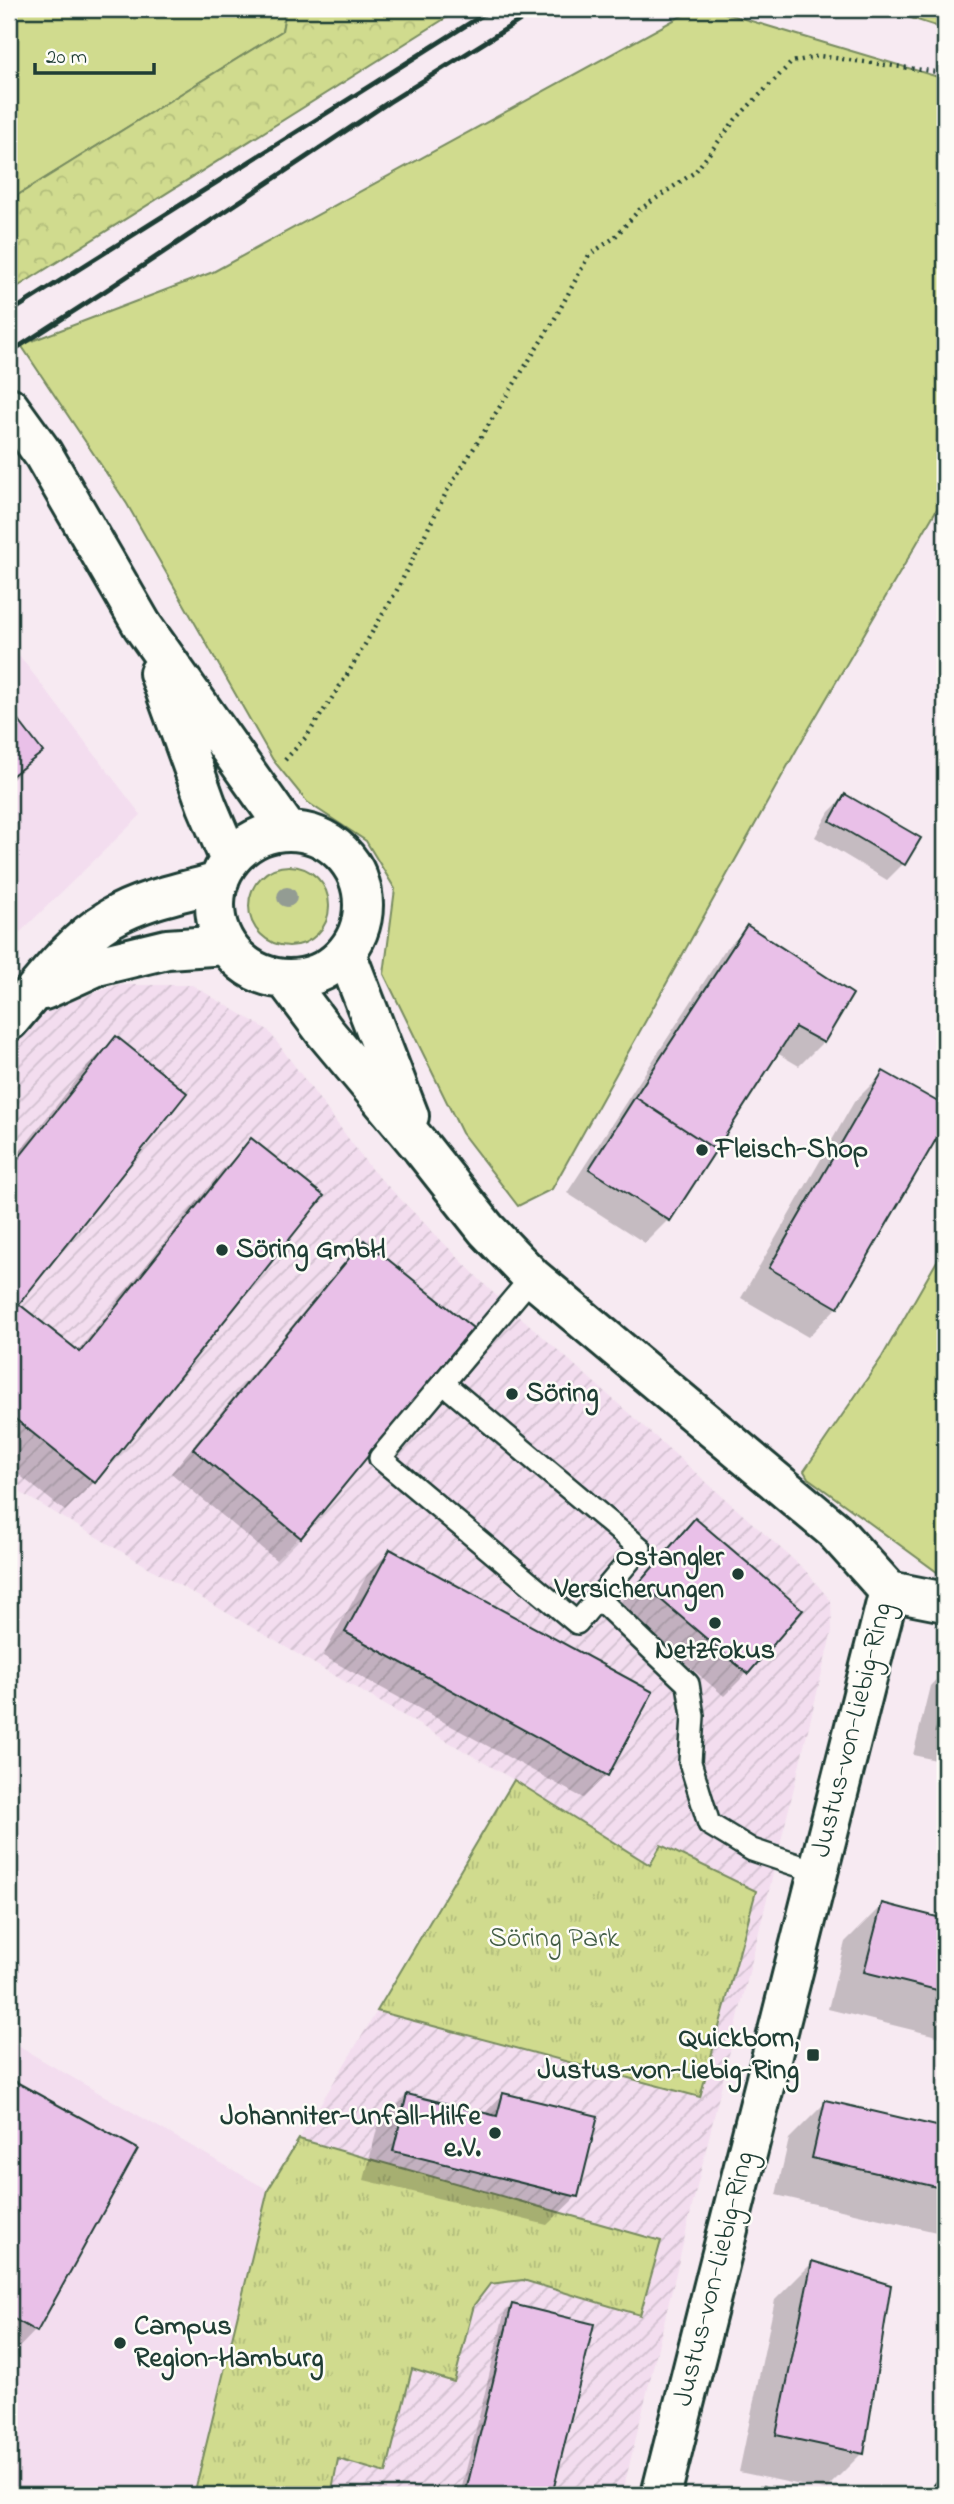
<svg xmlns="http://www.w3.org/2000/svg" width="954" height="2504" viewBox="0 0 954 2504" font-family="'Indie Flower',sans-serif">
  <defs>
    <pattern id="industrial-furrows" width="10" height="10" patternUnits="userSpaceOnUse" patternTransform="scale(1.75)"><rect width="10" height="10" fill="#f3ddef"/><path d="M-1 1l2-2M0 10L10 0M9 11l2-2" fill="none" stroke="#d0bfce"/></pattern>
    <pattern id="forest-crowns" width="20" height="18" patternUnits="userSpaceOnUse" patternTransform="scale(1.75)"><rect width="20" height="18" fill="#d0db8e"/><path d="M2 6a3 3 0 1 1 6 0M12 15a3 3 0 1 1 6 0" fill="none" stroke="#b2bd7b"/></pattern>
    <pattern id="park-tufts" width="24" height="20" patternUnits="userSpaceOnUse" patternTransform="scale(1.75)"><rect width="24" height="20" fill="#d0db8e"/><path d="M3 7l-1-3M5 7V3M7 7l1-3M15 17l-1-3M17 17v-4M19 17l1-3" fill="none" stroke="#b2bd7b"/></pattern>
  </defs>
  <rect width="100%" height="100%" fill="#f7eaf2"/>
  <filter id="ink" filterUnits="userSpaceOnUse"><feTurbulence type="fractalNoise" baseFrequency=".0143" numOctaves="2"/><feDisplacementMap in="SourceGraphic" scale="14" xChannelSelector="R" yChannelSelector="G"/><feConvolveMatrix kernelMatrix="1 2 1 2 8 2 1 2 1" color-interpolation-filters="sRGB"/></filter>
  <g filter="url(#ink)">
    <path fill="#f3ddef" d="M9,642L141,815L9,943Z
      M9,2041L268,2190L194,2495H9Z"/>
    <path fill="url(#industrial-furrows)" d="M118,985H192L268,1030L371,1169L489,1289L804,1569L831,1601L832,1631L622,2495H331L337,2459L386,2473L412,2369L454,2381L474,2305L490,2284L523,2280L640,2315L661,2241L299,2139L377,2011L700,2097L662,1845L651,1865L514,1780L9,1486V1043L32,1013Z"/>
    <path fill="#d0db8e" stroke="#788c61" stroke-width="2" d="M9,9H286L282,31L18,195L14,289L9,291Z
      M694,9H711L945,79V495L797,749L552,1189L518,1206L462,1133L384,974L395,889L366,841L307,802L273,760L127,504L21,345L213,272Z
      M883,9H945V29Z
      M249 906a40 40 0 1 1 80 0a40 40 0 1 1-80 0Z
      M945,1247V1574L937,1572L808,1478L804,1471L882,1357Z"/>
    <path fill="url(#forest-crowns)" stroke="#788c61" stroke-width="2" d="M286,9H460L14,289L18,195L282,31Z"/>
    <path fill="url(#park-tufts)" stroke="#788c61" stroke-width="2" d="M514,1780L650,1865L661,1845L756,1891L700,2097L377,2011Z
      M299,2139L661,2241L640,2315L523,2280L490,2284L474,2305L454,2382L412,2369L386,2473L338,2459L331,2495H194L268,2190Z"/>
    <path fill="#0003" d="M9,711L40,752L9,783Z
      M845,796L903,864L887,880L815,837L829,812Z
      M747,928L850,995L823,1042L799,1066L777,1053L668,1220L645,1243L567,1193L724,951Z
      M116,1038L16,1304L77,1352L222,1170L252,1141L94,1482L65,1511L9,1467V1165L87,1067Z
      M883,1073L945,1108V1120L837,1307L808,1337L741,1298L854,1102Z
      M365,1242L470,1329L299,1537L276,1560L171,1473L341,1266Z
      M695,1520L747,1673L724,1696L618,1606L672,1544Z
      M391,1551L606,1775L583,1798L323,1656L367,1575Z
      M945,1670V1762L913,1755L930,1686Z
      M882,1905L945,1920V2038L828,2009L845,1942Z
      M9,2080L136,2150L35,2331L9,2358Z
      M503,2094L577,2196L547,2225L364,2180L378,2125L407,2096L483,2115Z
      M826,2102L945,2129V2234L776,2195L789,2139Z
      M812,2263L862,2453L825,2490L739,2472L775,2300Z
      M512,2306L592,2325L551,2495H460L504,2314Z"/>
    <path fill="#e9c0e8" stroke="#1f3d34" stroke-width="2" d="M9,708L43,752L9,778Z
      M845,794L921,838L905,865L830,821Z
      M747,925L853,994L824,1043L795,1027L716,1150L635,1097Z
      M116,1036L187,1093L19,1304L80,1352L251,1138L324,1196L95,1483L9,1414V1170Z
      M883,1071L945,1106V1124L838,1308L769,1268Z
      M635,1097L716,1150L670,1221L589,1169Z
      M364,1240L473,1328L301,1538L193,1449Z
      M695,1518L803,1610L748,1674L640,1582Z
      M390,1549L653,1692L608,1776L345,1632Z
      M945,1692V1734L936,1732Z
      M882,1903L945,1919V1992L864,1972Z
      M9,2078L138,2149L37,2332L9,2316Z
      M503,2093L598,2116L578,2197L393,2151L407,2094L497,2116Z
      M825,2100L945,2128V2189L812,2158Z
      M812,2261L891,2285L864,2454L776,2435Z
      M512,2304L594,2324L552,2495H465Z
      M939,2479L945,2484V2495H926Z
      M764,2486L783,2495H759Z"/>
    <g fill="none" stroke-linecap="round" stroke-linejoin="round">
      <defs>
        <path id="lane" d="M443,1383L640,1548L577,1623L380,1458L532,1277
          M598,1598L688,1684L693,1716L690,1762L709,1824L752,1850L818,1872"/>
        <path id="street" d="M9,407L43,454L142,625L288,831
          M159,673L207,806L230,860
          M215 905a74 74 0 1 1 148 0a74 74 0 1 1-148 0Z
          M346,953L409,1116
          M286,980L325,1032L422,1148L486,1229L532,1277L834,1530L889,1591L661,2495
          M44,990L97,966L167,949L226,945
          M9,1021C40,985 71,942 111,918C143,899 184,892 219,882
          M889,1591L945,1602"/>
      </defs>
      <use href="#lane" stroke="#1f3d34" stroke-width="26"/>
      <use href="#street" stroke="#1f3d34" stroke-width="44"/>
      <path stroke="#1f3d34" stroke-width="4.5" stroke-dasharray="2 5" stroke-linecap="butt" d="M285,760L307,736L347,675L397,590L447,491L553,322L589,255L614,238L639,210L695,172L735,120L792,62L820,56L945,73"/>
      <use href="#lane" stroke="#fdfcf7" stroke-width="21"/>
      <use href="#street" stroke="#fdfcf7" stroke-width="38"/>
      <path stroke="#1f3d34" stroke-width="5" d="M9,313L492,9
        M9,353L102,293L389,102L538,9"/>
    </g>
    <circle fill="#939c93" cx="287" cy="897" r="10"/>
  </g>
  <g fill="#1f3d34" stroke="#fdfcf7" stroke-width="2.5">
    <circle cx="702" cy="1150" r="7"/>
    <circle cx="222" cy="1250" r="7"/>
    <circle cx="512" cy="1394" r="7"/>
    <circle cx="738" cy="1574" r="7"/>
    <circle cx="715" cy="1623" r="7"/>
    <rect x="806" y="2048" width="14" height="14" rx="3.5"/>
    <circle cx="495" cy="2133" r="7"/>
    <circle cx="120" cy="2343" r="7"/>
  </g>
  <g text-anchor="middle" dominant-baseline="central" stroke-width="5" stroke-linejoin="round" paint-order="stroke">
    <g font-size="28" font-weight="bold" fill="#1f3d34" stroke="#fdfcf7" text-anchor="start">
      <text x="716" y="1150">Fleisch-Shop</text>
      <text x="236" y="1250">Söring GmbH</text>
      <text x="526" y="1394">Söring</text>
      <text x="724" y="1558" text-anchor="end">Ostangler<tspan x="724" dy="32">Versicherungen</tspan></text>
      <text x="715" y="1651" text-anchor="middle">Netzfokus</text>
      <text x="799" y="2039" text-anchor="end">Quickborn,<tspan x="799" dy="32">Justus-von-Liebig-Ring</tspan></text>
      <text x="481" y="2117" text-anchor="end">Johanniter-Unfall-Hilfe<tspan x="481" dy="32">e.V.</tspan></text>
      <text x="134" y="2327">Campus<tspan x="134" dy="32">Region-Hamburg</tspan></text>
    </g>
    <g font-size="28" fill="#1f3d34" stroke="#fdfcf7">
      <text transform="translate(853 1730) rotate(-76)">Justus-von-Liebig-Ring</text>
      <text transform="translate(715 2279) rotate(-76)">Justus-von-Liebig-Ring</text>
    </g>
    <g font-size="28" fill="#425d46" stroke="#fdfcf7">
      <text x="554" y="1939">Söring Park</text>
    </g>
  </g>
  <rect width="954" height="2504" fill="none" stroke="#fdfcf7" stroke-width="35"/>
  <rect x="18" y="18" width="919" height="2469" fill="none" stroke="#1f3d34" stroke-width="2.5" filter="url(#ink)"/>
  <path d="M35 63v10h119v-10" fill="none" stroke="#1f3d34" stroke-width="3.5"/>
  <text x="46" y="63" font-size="21" fill="#1f3d34" stroke="#fdfcf7" stroke-width="5" paint-order="stroke">20 m</text>
</svg>
